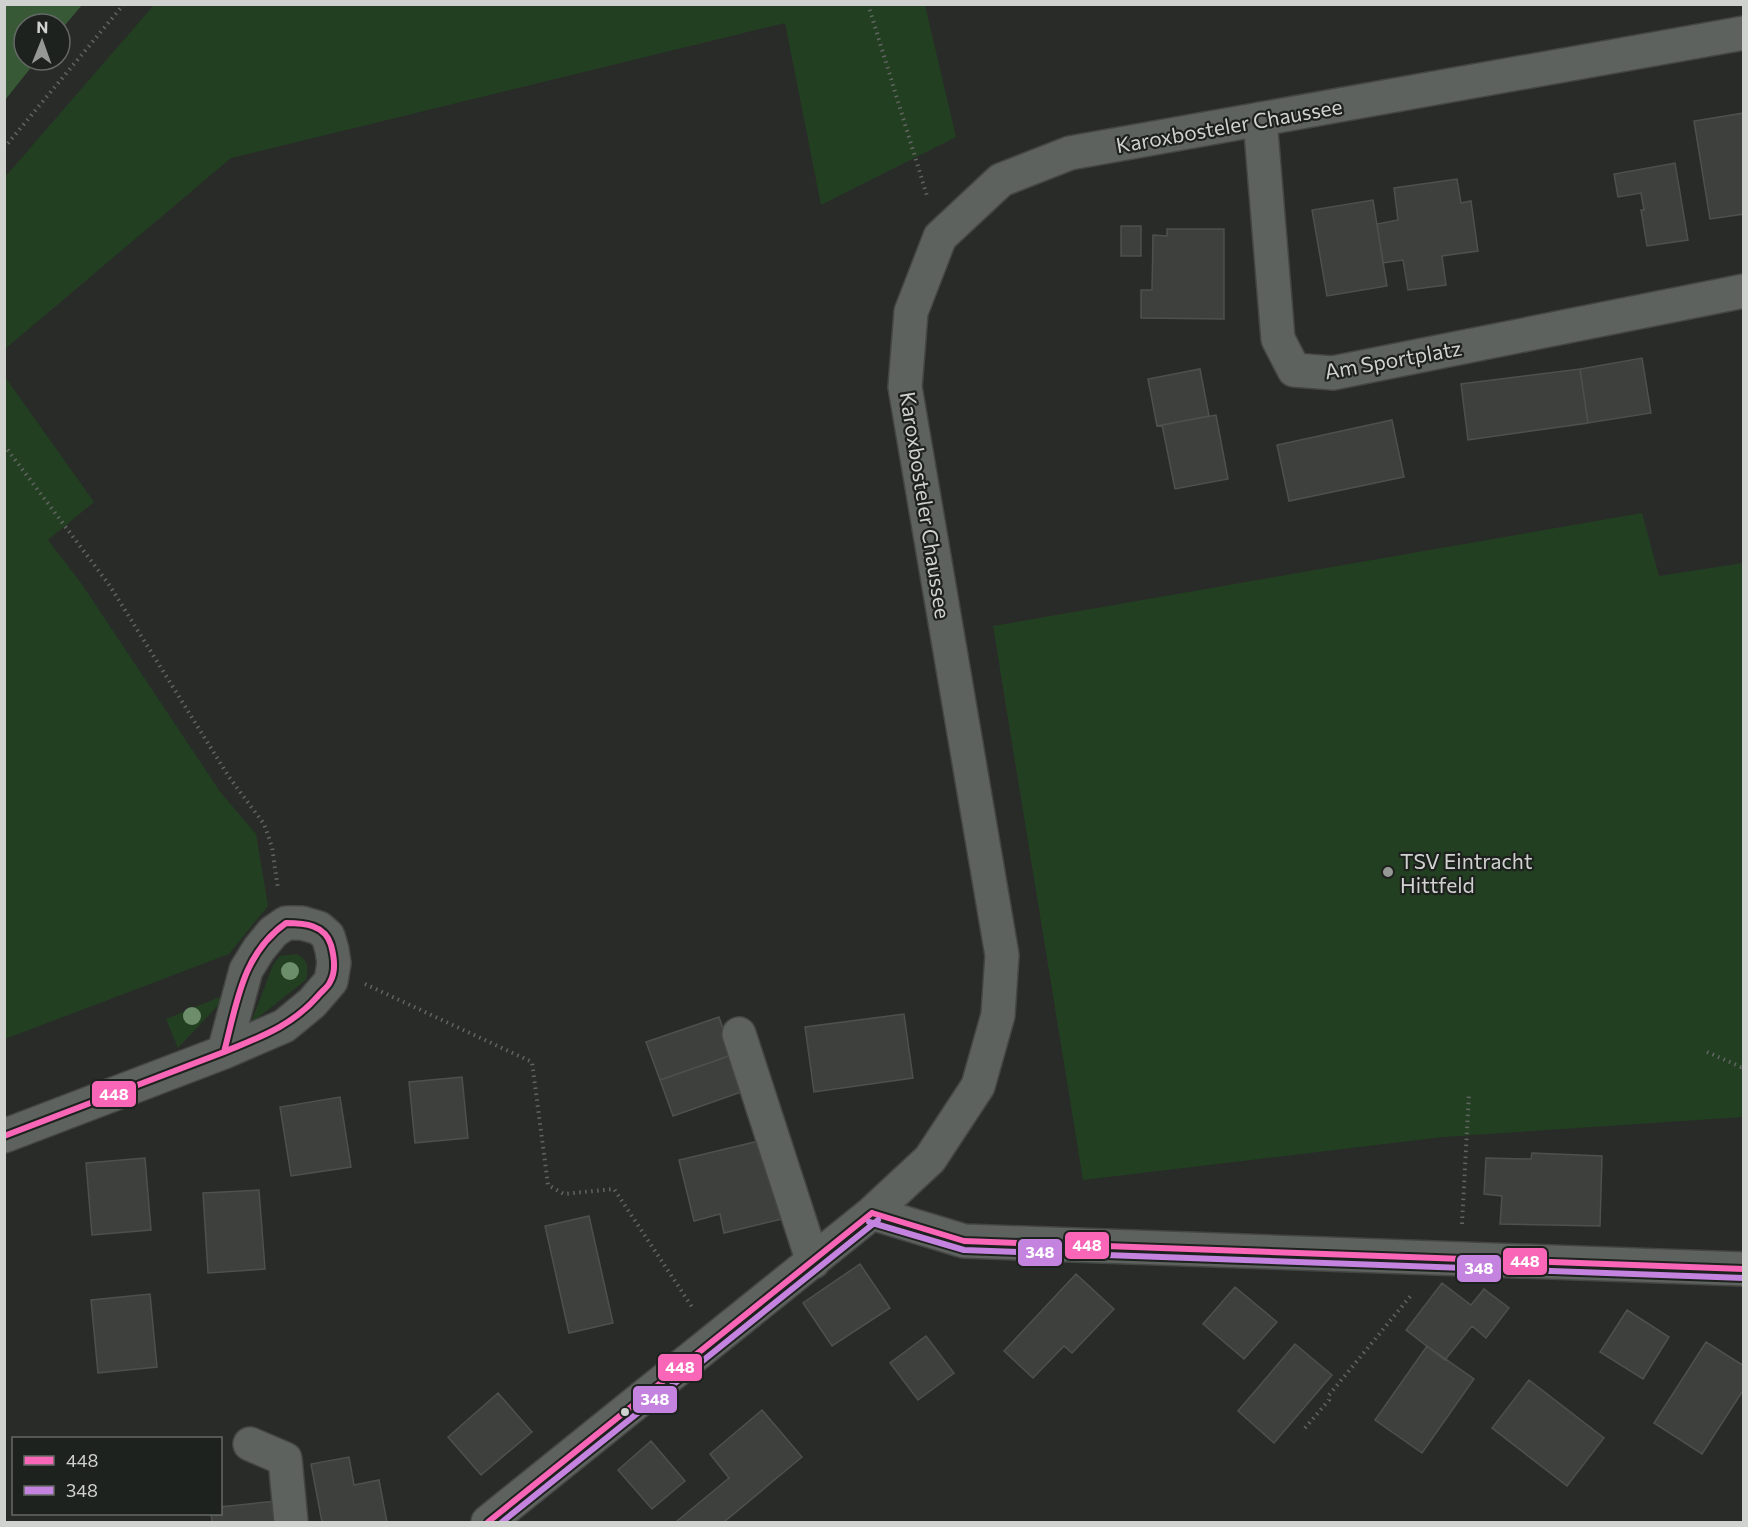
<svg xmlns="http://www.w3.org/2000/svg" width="1748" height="1527" viewBox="0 0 1748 1527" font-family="Commissioner,sans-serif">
  <rect width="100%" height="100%" fill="#292b29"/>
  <path fill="#233f21" d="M154,5H925L956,137L821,205L785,23L231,158L5,349V177Z
    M5,377L94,502L48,540L81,583L221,793L256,834L268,906L229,954L5,1039Z
    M1642,513L1659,576L1743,563V1117L1443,1137L1083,1180L993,626Z
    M296,954C308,959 309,968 306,980L251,1023L273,965L280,956Z
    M220,997L222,1001L178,1048L166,1019Z"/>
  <path fill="#375935" d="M5,4L82,5L60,31V24H24V60H37L5,100Z"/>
  <path fill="#3e403e" stroke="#4e504e" stroke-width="1.5" d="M1744,113V214L1710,219L1694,121Z
    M1675,163L1688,240L1647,246L1641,210H1644L1641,193L1618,197L1614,174Z
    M1457,179L1461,203L1471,201L1478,251L1442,256L1446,285L1408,290L1403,260L1383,263L1377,224L1398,220L1394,188Z
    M1373,200L1387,286L1327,296L1312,210Z
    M1121,226H1141V256H1121Z
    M1167,229H1224V319L1141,318V290H1152L1153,235L1167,236Z
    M1642,358L1651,413L1588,423L1580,369Z
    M1200,369L1209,416L1157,426L1148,379Z
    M1580,369L1588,423L1468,440L1461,384Z
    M1216,415L1228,479L1175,489L1162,425Z
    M1392,420L1404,477L1289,501L1277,445Z
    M904,1014L913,1078L814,1092L805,1027Z
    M719,1017L732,1055L660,1080L646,1042Z
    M732,1055L744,1091L673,1116L660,1080Z
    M462,1077L468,1138L415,1143L409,1082Z
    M340,1097L351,1167L291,1176L280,1107Z
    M763,1140L782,1219L724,1233L720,1214L694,1221L679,1160Z
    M1532,1153L1602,1156L1600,1226L1500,1224L1502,1196L1484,1194L1486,1158L1531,1159Z
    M145,1158L151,1230L92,1235L86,1163Z
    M259,1190L265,1269L208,1273L203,1193Z
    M589,1216L613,1323L569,1333L545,1226Z
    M860,1264L890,1308L832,1346L803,1303Z
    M1076,1274L1114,1309L1072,1353L1064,1346L1033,1378L1004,1351Z
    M1442,1283L1471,1305L1484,1289L1509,1308L1486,1338L1472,1326L1445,1360L1406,1330Z
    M1235,1287L1277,1322L1244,1359L1203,1324Z
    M150,1294L157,1367L98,1373L91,1300Z
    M1627,1310L1669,1337L1643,1379L1600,1352Z
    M926,1336L954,1373L918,1400L890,1363Z
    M1706,1342L1744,1366V1389L1702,1454L1654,1423Z
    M1295,1344L1332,1375L1274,1443L1238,1411Z
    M1427,1346L1474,1379L1422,1453L1375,1420Z
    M1529,1380L1604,1438L1567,1486L1492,1428Z
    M498,1393L532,1432L481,1475L448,1437Z
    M762,1410L802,1457L724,1522H676L729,1478L710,1454Z
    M651,1441L685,1481L652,1509L618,1470Z
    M349,1457L354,1485L379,1480L387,1522H322L311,1464Z
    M276,1501L279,1522H212L211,1514H220V1507Z"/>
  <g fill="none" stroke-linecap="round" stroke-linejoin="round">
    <defs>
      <path id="minor" d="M1260,119L1278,339L1294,370L1333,373L1744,291
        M739,1034L813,1262
        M4,1136L224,1052L284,1026L312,1003L331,981L334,963L332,950L328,936L319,928L302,923H286L273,932L259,949L246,970L224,1052
        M872,1213L964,1241L1744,1269
        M250,1444L285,1459L291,1522
        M488,1522L872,1213L930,1159L978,1086L998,1015L1002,955L905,387L911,312L940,237L1001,180L1070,153L1744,33"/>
    </defs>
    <use href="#minor" stroke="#444644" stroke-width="36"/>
    <path stroke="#616561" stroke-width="4" stroke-dasharray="1.5 4.5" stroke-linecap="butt" d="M868,4L928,199
      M4,148L124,4
      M4,445L110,586L229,777L264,824L272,847L278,889
      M365,984L532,1062L548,1185L564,1194L614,1189L694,1310
      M1707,1052L1741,1067L1744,1066
      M1462,1224L1469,1093
      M1305,1428L1329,1400V1395L1413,1293"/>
    <use href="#minor" stroke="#5e625e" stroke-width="33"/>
    <defs>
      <path id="bus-1" d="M286,923C305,923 325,925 331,945C334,956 336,972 330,982C328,987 322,991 318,996C292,1026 260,1037 224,1052C237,1003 242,954 286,923Z
        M4,1136L224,1052
        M872,1213L964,1241L1744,1269
        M488,1522L872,1213"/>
      <path id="bus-2" d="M869,1222L964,1250L1744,1278
        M502,1522L878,1220"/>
    </defs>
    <use href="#bus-1" stroke="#1e221e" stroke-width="10"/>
    <use href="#bus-2" stroke="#1e221e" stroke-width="10"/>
    <use href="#bus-1" stroke="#fa66b7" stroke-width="6"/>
    <use href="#bus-2" stroke="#c483df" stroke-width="6"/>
  </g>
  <g fill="#6d8e6a">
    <circle cx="290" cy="971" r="9"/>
    <circle cx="192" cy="1016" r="9"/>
  </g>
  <circle fill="#969895" stroke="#1e221e" stroke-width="2" cx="1388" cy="872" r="6"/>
  <circle fill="#d0d2cf" stroke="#1e221e" stroke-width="2" cx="625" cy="1412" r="5"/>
  <g text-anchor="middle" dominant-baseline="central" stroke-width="4.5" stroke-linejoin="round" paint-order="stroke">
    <g font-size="21" fill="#d0d2cf" stroke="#1e221e">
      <text transform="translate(1229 125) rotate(-10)">Karoxbosteler Chaussee</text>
      <text transform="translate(1393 359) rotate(-10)">Am Sportplatz</text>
      <text transform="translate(926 505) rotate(81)">Karoxbosteler Chaussee</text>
    </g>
    <g font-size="21" fill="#d0d2cf" stroke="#1e221e" text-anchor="start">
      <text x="1400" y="860">TSV Eintracht<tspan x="1400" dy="24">Hittfeld</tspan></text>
    </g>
  </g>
  <g stroke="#1e221e" stroke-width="2">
    <rect x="91" y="1080" width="46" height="28" rx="6" fill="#fa66b7"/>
    <rect x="1064" y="1231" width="46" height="29" rx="6" fill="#fa66b7"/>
    <rect x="1017" y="1238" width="46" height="29" rx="6" fill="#c483df"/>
    <rect x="1502" y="1247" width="46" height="29" rx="6" fill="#fa66b7"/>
    <rect x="1456" y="1254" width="46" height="29" rx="6" fill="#c483df"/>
    <rect x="657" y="1353" width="46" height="29" rx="6" fill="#fa66b7"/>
    <rect x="632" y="1385" width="46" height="29" rx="6" fill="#c483df"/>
  </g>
  <g font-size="16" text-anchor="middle" font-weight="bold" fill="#fff">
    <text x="114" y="1100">448</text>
    <text x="1087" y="1251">448</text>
    <text x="1040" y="1258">348</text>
    <text x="1525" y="1267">448</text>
    <text x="1479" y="1274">348</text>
    <text x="680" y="1373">448</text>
    <text x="655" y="1405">348</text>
  </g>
  <rect width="1748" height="1527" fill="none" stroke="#d0d2cf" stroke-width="12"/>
  <rect x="12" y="1437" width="210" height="78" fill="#1e221e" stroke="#656865" stroke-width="1.5"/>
  <rect x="24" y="1456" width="30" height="9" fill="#fa66b7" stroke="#656865" stroke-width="1.5"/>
  <text x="66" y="1467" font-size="18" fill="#d0d2cf">448</text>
  <rect x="24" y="1486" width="30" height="9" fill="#c483df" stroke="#656865" stroke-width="1.5"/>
  <text x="66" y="1497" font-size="18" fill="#d0d2cf">348</text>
  <g transform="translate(42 42) rotate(1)"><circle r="28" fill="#1e221e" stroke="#656865" stroke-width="1.5"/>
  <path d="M0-4.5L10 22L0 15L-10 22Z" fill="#969895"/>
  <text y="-9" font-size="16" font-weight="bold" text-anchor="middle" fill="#d0d2cf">N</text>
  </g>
</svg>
